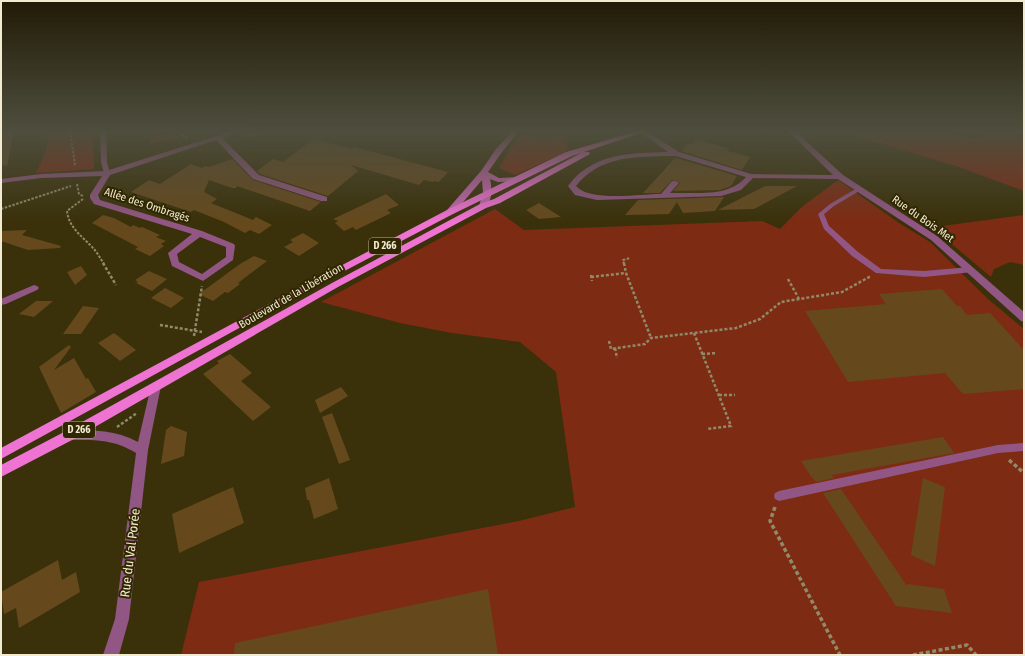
<svg xmlns="http://www.w3.org/2000/svg" width="1025" height="656" viewBox="0 0 1025 656" font-family="'Fira Sans Condensed',sans-serif">
  <rect width="100%" height="100%" fill="#3a310a"/>
  <path fill="#7e2b13" d="M49,131H93L94,169L36,173L46,151Z
    M841,131H945C957,135 974,142 985,134L977,131H1024V191L962,168Z
    M176,132V138L150,144V138Z
    M523,133L541,140L567,135V149L564,153L515,175L499,168L508,152Z
    M838,180L899,223L930,242L988,299L1024,329V655H181L199,582L519,521L575,507L556,372L520,342L452,333L400,323L321,302L495,209L524,230L762,221L780,229L803,206Z
    M1024,215V265L1010,262L994,269L991,277L947,240L935,227Z"/>
  <path fill="#65491d" d="M1,131H14L7,166L1,165Z
    M315,139L351,149L354,147L448,172L439,182L434,181L433,182L424,180L419,185L351,165L358,171L328,196L260,174L257,171L273,159L283,162L311,141Z
    M696,139L730,149L725,150L750,157L742,170L681,151L688,143L692,144Z
    M675,158H676L737,176L731,186L720,190L673,191L680,183L672,180L660,193H643Z
    M232,159L253,180L321,202L310,211L237,186L236,188H232L209,180L204,192L217,199L211,203L253,220L256,217L272,225L259,234L250,230L245,233L224,222L194,210L191,212L131,192L149,180L160,184L191,164L202,168L205,166L209,167Z
    M765,186H797L754,209L718,210Z
    M386,194L399,205L387,210L391,213L356,230L353,227L344,231L335,223L338,221L333,219Z
    M724,197L715,211L683,213L677,202L669,214L625,215L638,200Z
    M539,203L561,217L539,219L526,210Z
    M103,215L114,218L131,227L133,225L140,228L142,227L160,235L156,237L166,241L161,244L164,246L150,256L135,249L138,247L92,223Z
    M27,230L22,235L61,246L60,248L28,250L1,241V231Z
    M303,233L319,243L299,256L284,247L293,242L290,240Z
    M254,256L267,261L238,283L240,284L228,293L225,292L213,301L199,294L240,264Z
    M81,266L87,275L75,285L67,272Z
    M149,271L167,279L152,291L136,283L138,282L135,280Z
    M165,288L184,298L171,308L151,298Z
    M942,289L957,306H960L967,315L990,313L1024,350V389L963,394L945,373L848,382L805,311L886,304L879,294Z
    M36,301H53L34,317L19,314Z
    M83,306L99,308L81,334H63Z
    M114,333L136,350L120,361L98,343Z
    M69,345L71,347L54,370L74,358L86,379L88,378L96,392L61,413L39,367Z
    M230,354L252,373L241,381L271,407L253,421L203,374L219,363L217,361Z
    M341,387L348,396L320,413L315,400Z
    M332,413L350,460L339,464L322,417Z
    M171,426L187,432L184,456L161,464L166,430Z
    M943,437L954,453L832,475L834,478L816,482L813,478H812L801,461Z
    M329,478L338,509L314,519L309,500H307L305,488Z
    M923,478L945,487L935,566L911,555Z
    M233,487L244,523L179,553L172,514Z
    M841,489L907,586V584L944,589L952,613L896,606L823,493Z
    M58,560L62,580L76,572L80,592L19,628L16,608L4,614L1,592Z
    M488,589L498,655H234L235,643Z"/>
  <g fill="none" stroke-linecap="round" stroke-linejoin="round">
    <path stroke="#918a69" stroke-width="2" stroke-dasharray="2.5 1.5" stroke-linecap="butt" d="M70,131L75,165
      M180,131L183,136L187,138
      M247,136L267,131
      M77,184L79,194L83,196
      M83,199L67,211C69,228 82,236 93,248C97,252 100,258 104,264
      M1,209L71,186
      M624,264L623,260L630,258"/>
    <path stroke="#918a69" stroke-width="2.5" stroke-dasharray="3 2" stroke-linecap="butt" d="M103,263L116,285
      M624,263L626,273L651,338
      M591,275L592,281
      M591,277L626,273
      M788,279L799,299
      M160,325L202,332
      M694,333L731,426L707,429
      M194,336L202,286
      M609,341L611,349L645,344L651,338L736,328L760,319L781,302L842,292L871,276
      M615,348L617,358
      M702,354L717,353
      M719,395H735
      M117,427L137,413"/>
    <path stroke="#918a69" stroke-width="3.5" stroke-dasharray="4 2.5" stroke-linecap="butt" d="M1009,460L1024,473
      M775,507L770,521L840,655
      M913,655L967,645L976,655"/>
    <path fill="#915683" fill-rule="evenodd" d="M100,131H106L107,162L110,173L107,175L104,173L101,162Z
      M859,187L862,189L861,190L834,206L824,214L829,226L858,252L881,269L924,271L970,267L973,268L974,270L973,272L924,277L876,273L852,256L824,229L818,214L830,204Z
      M1024,443V451L998,453L779,501L775,499L774,496L775,493L779,491L998,445Z"/>
    <path fill="#915683" fill-rule="evenodd" d="M232,131H241L222,138L259,175L327,197V201H321L253,179L216,140L110,175L98,195L100,200L202,231L234,244L235,246L233,260L203,281L172,266L168,253L192,234L94,204L90,198V195L102,176L41,178L1,183V179L41,174L106,171ZM200,237L226,247V257L202,274L179,262L177,254Z
      M639,131H646L679,152L751,174L833,175L788,131H795L843,175L937,236L1024,312V322L1021,321L931,240L838,179L753,178L741,190L721,196L597,200L575,195L568,186C592,153 630,153 668,152ZM663,156H676L746,177C728,198 695,192 670,193L679,183L675,181H672L661,194C640,194 590,202 576,186C598,158 629,157 663,156Z
      M34,285L37,286L39,288L37,290L6,304L1,305V299Z
      M156,382L160,383L161,386L148,450L129,619L119,655H103L115,619L136,453C113,439 96,440 70,440L66,439L64,435L66,431L70,430C94,430 116,430 138,442L151,386L152,383Z"/>
    <path fill="#c667b0" fill-rule="evenodd" d="M513,131H519L502,152L488,172L499,178L521,177V181L498,182L490,179C492,187 493,205 483,208L479,206L483,193L482,180L453,214H447L446,212L447,210L481,171L496,149Z"/>
    <path fill="#ee73d3" fill-rule="evenodd" d="M638,131H647L572,156L453,214L314,287L1,459V448L308,283L447,210L566,152Z
      M583,152H589L590,154L500,203L486,208L338,287L74,439L1,477V465L66,431L332,283L480,204L494,199Z"/>
  </g>
  <linearGradient id="sky" x2="0" y2="1"><stop stop-color="#201b06"/><stop offset="0.59" stop-color="#4f4e3e"/><stop offset="1" stop-color="#4f4e3e" stop-opacity="0"/></linearGradient>
  <rect width="1025" height="222" fill="url(#sky)"/>
  <g text-anchor="middle" dominant-baseline="central" stroke-width="4" stroke-linejoin="round" paint-order="stroke">
    <g fill="#302700" stroke="#b7b092" stroke-width="1">
      <rect x="369" y="238" width="32" height="16" rx="3"/>
      <rect x="63" y="422" width="32" height="16" rx="3"/>
    </g>
    <g font-size="10" font-weight="bold" fill="#f1ebd1">
      <text x="385" y="246">D 266</text>
      <text x="79" y="430">D 266</text>
    </g>
    <g font-size="11" fill="#f1ebd1" stroke="#302700">
      <text transform="translate(147 205) rotate(18)">Allée des Ombragés</text>
      <text transform="translate(923 219) rotate(35)">Rue du Bois Met</text>
      <text transform="translate(291 296) rotate(-30)">Boulevard de la Libération</text>
    </g>
    <g font-size="13" fill="#f1ebd1" stroke="#302700">
      <text transform="translate(130 553) rotate(-83)">Rue du Val Porée</text>
    </g>
  </g>
  <rect width="1025" height="656" fill="none" stroke="#f1ebd1" stroke-width="4"/>
</svg>
